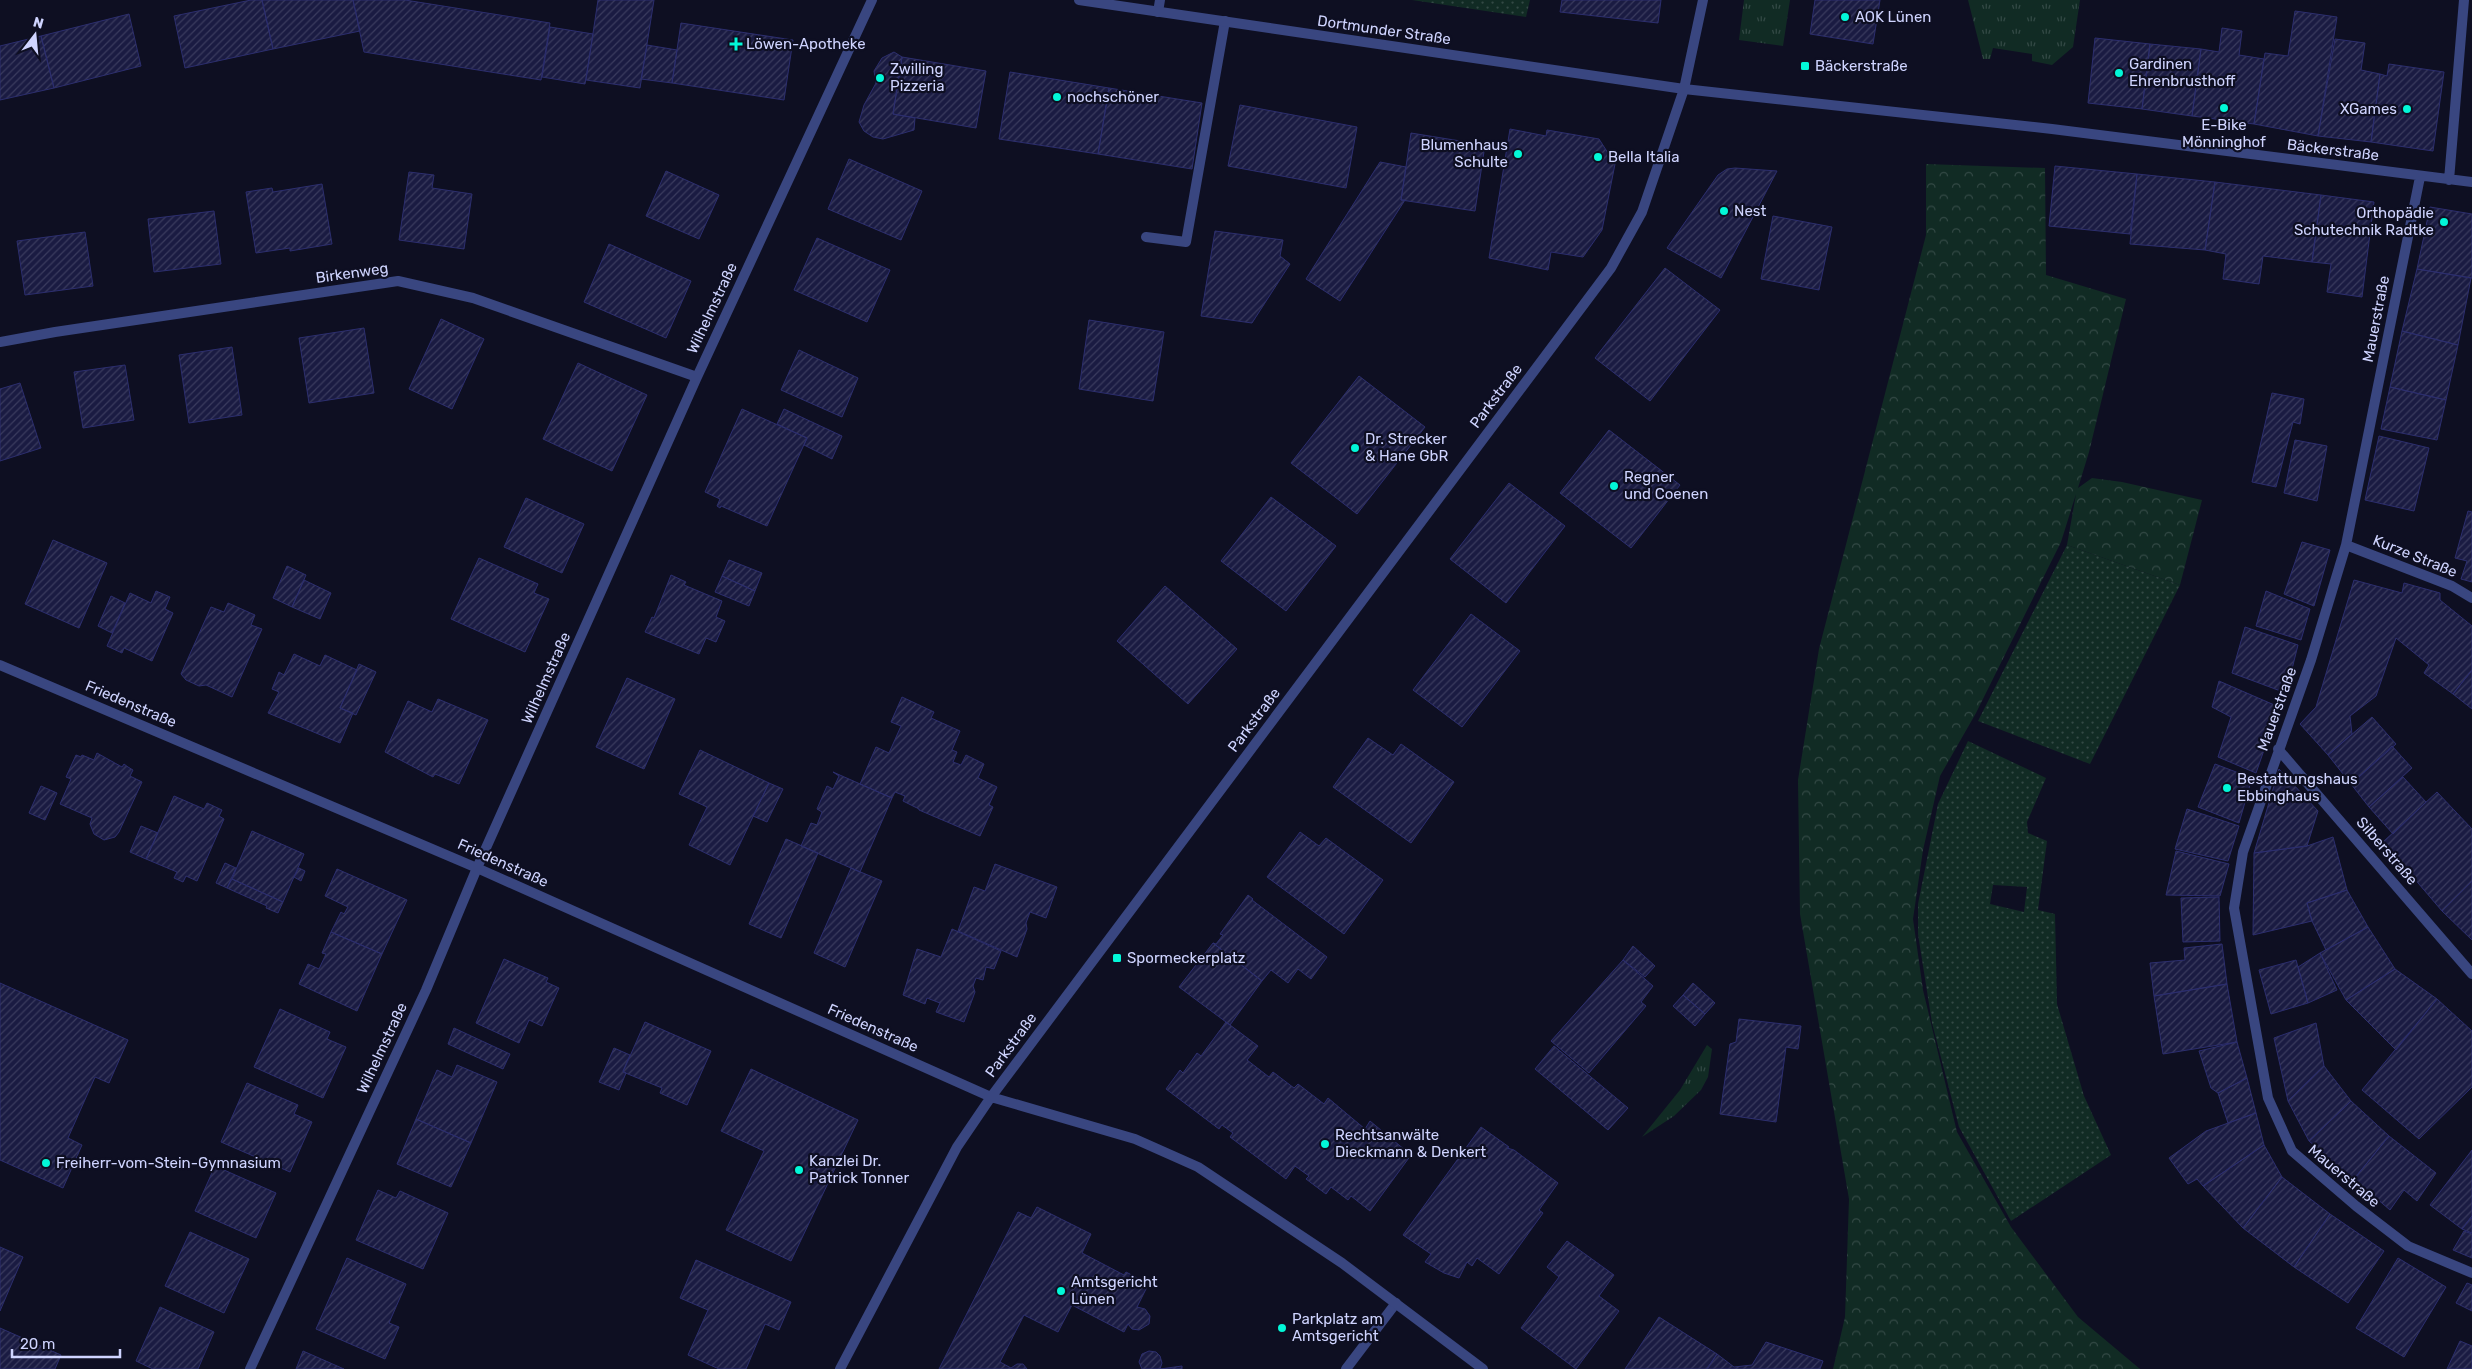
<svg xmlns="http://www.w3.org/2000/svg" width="2472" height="1369" viewBox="0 0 2472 1369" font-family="Rubik,sans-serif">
  <defs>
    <pattern id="grass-tufts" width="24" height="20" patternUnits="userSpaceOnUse" patternTransform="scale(1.25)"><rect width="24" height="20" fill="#112b24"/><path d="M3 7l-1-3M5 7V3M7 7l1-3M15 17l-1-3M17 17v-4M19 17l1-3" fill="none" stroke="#334945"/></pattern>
    <pattern id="forest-crowns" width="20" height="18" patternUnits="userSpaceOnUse" patternTransform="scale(1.25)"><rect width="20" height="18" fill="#112b24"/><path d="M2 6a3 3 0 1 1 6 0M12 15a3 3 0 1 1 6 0" fill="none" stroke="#334945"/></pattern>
    <pattern id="garden-dots" width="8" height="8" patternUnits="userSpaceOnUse" patternTransform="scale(1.25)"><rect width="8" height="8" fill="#112b24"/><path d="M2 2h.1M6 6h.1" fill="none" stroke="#334945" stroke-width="1.8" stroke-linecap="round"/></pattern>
    <pattern id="building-hatch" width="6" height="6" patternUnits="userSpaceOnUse" patternTransform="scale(1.25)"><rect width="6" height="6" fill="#1a1b42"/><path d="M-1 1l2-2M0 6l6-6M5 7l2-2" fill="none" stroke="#3a3b5e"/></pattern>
  </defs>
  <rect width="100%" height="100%" fill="#0e0f22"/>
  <path fill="url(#grass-tufts)" d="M1744,0H1790L1783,46L1739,40Z
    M1968,0H2080L2073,47L2052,65L2032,61V54L1993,48L1990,59H1983Z
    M1707,1045L1712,1049L1708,1077L1701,1090L1674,1116L1642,1137L1680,1090Z"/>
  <path fill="url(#forest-crowns)" d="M1926,164L2045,168L2046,275L2126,299L2089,452L2078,488L2092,478L2122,482L2202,500L2180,585L2067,545L2076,494L2061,542L1976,713L1940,776L1923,850L1913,919L1923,990L1957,1132L2011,1227L2078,1317L2140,1369H1833L1845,1317L1849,1199L1800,914L1798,780L1819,649L1926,235Z"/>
  <path fill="url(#garden-dots)" fill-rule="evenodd" d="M1412,0H1530L1526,17Z
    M2067,545L2180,585L2090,764L1978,721Z
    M1968,741L2046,778L2027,822L2028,833L2047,841L2038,910L2055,914L2057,1004L2084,1096L2111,1155L2011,1221L1959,1127L1932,1023L1918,934V904L1938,804ZM1993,885L2027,887L2024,912L1990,904Z"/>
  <path fill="url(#building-hatch)" stroke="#2c2e6e" d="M251,0H262L273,49L185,68L174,16Z
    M262,0H353L360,31L273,49Z
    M353,0H405L550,23L541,80L364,52Z
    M598,0H654L640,88L586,80Z
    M1562,0H1661L1658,23L1560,12Z
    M1815,0H1880L1873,44L1810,34Z
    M2295,11L2337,17L2318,136L2254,124L2265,53L2288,56Z
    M129,14L141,66L54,88L41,36Z
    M681,23L793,40L784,100L672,83Z
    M550,27L593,34L585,84L542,77Z
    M2222,28L2242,31L2239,55L2264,59L2254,124L2192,116L2201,49L2219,52Z
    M41,36L54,88L0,100V46Z
    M2095,38L2150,44L2142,109L2088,103Z
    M2335,39L2365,43L2361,70L2380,74L2371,142L2318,136Z
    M2150,44L2201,49L2192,116L2142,109Z
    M647,45L677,50L672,83L641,79Z
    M894,52L902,57L893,114L915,118L914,130L883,139L873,137L864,131L859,122L864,105L876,83L874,71L882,58Z
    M902,57L986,71L976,128L893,114Z
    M2389,64L2444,72L2433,151L2371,142L2380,74L2387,76Z
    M1010,72L1109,88L1098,154L999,139Z
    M1109,88L1202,103L1192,169L1098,154Z
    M1240,105L1357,127L1346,188L1228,166Z
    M1510,129L1546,136L1547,130L1599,139L1615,164L1602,230L1583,257L1551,252L1548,270L1489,258Z
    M1411,133L1485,145L1475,211L1401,200Z
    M849,159L922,191L901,240L828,209Z
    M1380,162L1406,167L1401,200H1405L1340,301L1306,279Z
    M2055,166L2137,174L2130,234L2049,226Z
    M1735,168L1777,171L1721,278L1667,248L1718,175L1727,169Z
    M666,171L719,195L699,239L646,216Z
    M409,172L434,175L432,188L472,194L464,249L399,240Z
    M2137,174L2215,182L2205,250L2130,244Z
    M2215,182L2321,195L2312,262L2263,256L2259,284L2223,279L2226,254L2205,250Z
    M322,184L332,244L290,251V248L256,253L246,192L272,188L273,192Z
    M2321,195L2374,202L2362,297L2327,292L2331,264L2312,262Z
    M2430,207L2472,214V278L2417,269Z
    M214,211L221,264L154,272L148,219Z
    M1773,216L1832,227L1819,290L1761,279Z
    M1215,231L1283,240L1280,256L1290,264L1252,323L1201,316Z
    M85,232L93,286L25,295L17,241Z
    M817,238L890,270L867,322L794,290Z
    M609,244L691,281L666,338L584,302Z
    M1665,268L1720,310L1650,401L1595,358Z
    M2417,269L2471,278L2458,345L2402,331Z
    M441,319L484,339L452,409L409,389Z
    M1089,320L1164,332L1153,401L1079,389Z
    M364,328L374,393L309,403L299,338Z
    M2402,331L2458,345L2446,400L2390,387Z
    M232,347L242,415L189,423L179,355Z
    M799,350L858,378L842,417L781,390Z
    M578,363L647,395L612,471L543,439Z
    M125,365L134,420L83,428L74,372Z
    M1359,376L1425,427L1357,514L1291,463Z
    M20,383L41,448L0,461V389Z
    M2390,387L2446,400L2437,440L2381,429Z
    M2272,393L2304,399L2300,424L2293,422L2276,487L2252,482Z
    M742,409L807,438L767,526L721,506L720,508L717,506L720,499L705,492Z
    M784,409L842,436L832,459L804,445L807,438L777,424Z
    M1609,430L1680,485L1631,548L1560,493Z
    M2379,436L2429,448L2414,511L2365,500Z
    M2295,440L2327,446L2317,501L2284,493Z
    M1509,483L1565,526L1506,603L1450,559Z
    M1271,497L1336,546L1286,611L1221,561Z
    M526,498L584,524L562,573L504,547Z
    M2468,511L2472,512V582L2461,579L2467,561L2455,558Z
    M53,540L107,563L79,628L25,604Z
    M2302,542L2330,550L2314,606L2284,594Z
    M479,558L538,584L534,593L549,599L525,652L451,619Z
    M729,560L762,573L755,591L722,576Z
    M287,566L306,575L292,607L273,598Z
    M671,575L686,582L684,585L722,601L716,617L725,621L716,642L706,638L699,654L645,632L652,617L654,618Z
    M722,576L755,591L749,606L715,592Z
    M304,580L331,593L320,619L292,607Z
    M2354,580L2402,593L2404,583L2440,593V600L2472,626V670L2453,694L2424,673L2429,665L2396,638L2376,696L2350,716L2352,734L2328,755L2300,724L2316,707Z
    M1165,586L1237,649L1188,704L1117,641Z
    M156,591L170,597L165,609L173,613L152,661L124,648L122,653L107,646L130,593L151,603Z
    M2266,591L2310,609L2301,640L2256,626Z
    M111,596L125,603L112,633L98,626Z
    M228,603L255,615L251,625L262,629L232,697L206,685L199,686L186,680L181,674L211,607L224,612Z
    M1471,614L1520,651L1462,727L1413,690Z
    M2245,627L2298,645L2286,693L2232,673Z
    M294,654L320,666L325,655L357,670L340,708L353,713L340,743L268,713L279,692L272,689L279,672L284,675Z
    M359,664L376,672L356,715L340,708Z
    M2472,670V709L2453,694Z
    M627,678L675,699L644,769L596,747Z
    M2219,681L2279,707L2256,773L2218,757L2231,717L2212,707Z
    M902,697L934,712L931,718L960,731L952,750L957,752L953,762L961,765L966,755L984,764L978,778L997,787L989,805L993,807L980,836L919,810V809L903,801L905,796L895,792L892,798L860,784L876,747L889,753L901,726L891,722Z
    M438,699L488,720L459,784L435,774L433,777L385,752L408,701L432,712Z
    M2372,717L2396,744L2351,784L2328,755Z
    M1368,738L1393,755L1401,744L1454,782L1411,843L1333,787Z
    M2392,746L2412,768L2369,807L2351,784Z
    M700,750L769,783L730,865L689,845L707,807L679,794Z
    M97,753L122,767L124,764L128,767L133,770L130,776L142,782L119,832L115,837L104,840L94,834L90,824L92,818L60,804L71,779L66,777L76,755L81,757L82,755L94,760Z
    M2215,764L2252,778L2239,823L2198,807Z
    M2279,769L2318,811L2307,846L2254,853Z
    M833,772L892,798L860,872L801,846L811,823L817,825L822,812L817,809L827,786L833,789L839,776Z
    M2403,777L2426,802L2393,834L2369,807Z
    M769,783L783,789L767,822L753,816Z
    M41,786L57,793L45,820L29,813Z
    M2437,792L2472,829V881L2442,911L2383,842Z
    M174,796L204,809L207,803L222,810L219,816L224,819L197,881L186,876L183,882L174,878L177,872L146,859Z
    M2187,809L2239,826L2228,861L2175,849Z
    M141,826L158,833L146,859L130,852Z
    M252,831L304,854L283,902L232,879Z
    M1300,832L1319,846L1326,838L1383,880L1344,934L1267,877Z
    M2333,837L2347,890L2307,903L2312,921L2253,935L2254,853L2307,846Z
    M786,839L818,853L781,938L749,924Z
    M2176,851L2229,864L2220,896L2166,895Z
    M225,863L236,868L227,888L216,883Z
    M995,864L1057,887L1046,918L1030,912L1026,923L1027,929L1017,957L958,931L974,887L985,891Z
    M299,868L305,871L301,881L294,877Z
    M851,868L882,881L845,967L814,953Z
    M337,869L407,900L382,954L331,932L341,912L344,914L348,907L325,896Z
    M232,879L283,902L278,913L266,908L267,906L227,888Z
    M2472,881V940L2442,911Z
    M2347,890L2368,927L2326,950L2312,921L2307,903Z
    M1248,895L1253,899L1252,900L1327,957L1311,979L1298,969L1288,983L1271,970L1262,981L1213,943L1216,944L1223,935L1220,934Z
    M2219,897L2220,941L2183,942L2181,898Z
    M2368,927L2395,969L2346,1000L2320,953Z
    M952,929L1001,951L994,969L986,967L983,980L976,978L973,986L975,992L964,1022L936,1012L940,1003L927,998L925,1004L903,995L917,949L941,957Z
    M331,932L382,954L357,1011L299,984L308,964L319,969L326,954L322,953Z
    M1213,943L1262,981L1230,1025L1179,987Z
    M2222,944L2227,984L2154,996L2150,963L2185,960L2184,948Z
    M1633,946L1655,966L1645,977L1623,960Z
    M2320,953L2337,990L2308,1003L2298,967Z
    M504,959L548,978L546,982L559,988L542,1026L529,1020L519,1043L476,1023Z
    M1623,960L1653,986L1641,1002L1646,1006L1589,1073L1551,1041Z
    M2296,960L2308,1003L2271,1014L2259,970Z
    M2395,969L2437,999L2396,1050L2346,1000Z
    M0,983L128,1040L109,1083L95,1077L68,1138L82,1145L63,1188L0,1160Z
    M1693,983L1715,1003L1705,1014L1683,995Z
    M2227,984L2237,1042L2163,1054L2154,996Z
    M1683,995L1705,1014L1695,1026L1673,1006Z
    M2437,999L2472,1031V1087L2419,1139L2362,1090Z
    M280,1009L330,1032L327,1039L346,1047L323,1098L254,1067Z
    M1739,1019L1801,1026L1798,1049L1786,1047L1776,1122L1720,1114L1730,1044L1736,1042Z
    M645,1022L711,1051L687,1105L660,1093L662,1088L623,1072Z
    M1226,1022L1258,1046L1247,1060L1269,1077L1273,1072L1294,1088L1298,1084L1324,1104L1328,1098L1365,1129L1370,1121L1411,1155L1370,1211L1351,1196L1348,1200L1331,1187L1326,1194L1306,1179L1309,1176L1295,1166L1286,1179L1230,1137L1233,1133L1222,1125L1219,1129L1166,1089L1180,1070L1183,1073L1197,1053L1201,1056Z
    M2316,1023L2324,1066L2288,1101L2274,1038Z
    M454,1028L510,1054L503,1069L448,1044Z
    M2237,1042L2247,1078L2218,1093L2211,1088L2199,1051Z
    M1554,1046L1628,1108L1608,1130L1535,1069Z
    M614,1048L630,1055L623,1071L626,1073L619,1090L599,1082Z
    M457,1065L497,1082L471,1143L416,1119L437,1070L452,1077Z
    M2324,1066L2351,1101L2309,1141L2288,1101Z
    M751,1069L858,1120L791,1261L726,1230L764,1151L721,1131Z
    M2247,1078L2256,1113L2228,1123L2218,1093Z
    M247,1083L298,1105L294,1114L312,1122L290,1172L221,1142Z
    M2351,1101L2389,1136L2354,1179L2309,1141Z
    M2256,1113L2264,1145L2203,1186L2197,1179L2188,1184L2169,1158L2206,1131Z
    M416,1119L471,1143L451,1187L397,1164Z
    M1481,1127L1509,1147L1507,1148L1514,1150L1558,1183L1539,1210L1543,1213L1499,1274L1477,1258L1472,1266L1467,1262L1459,1278L1444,1273L1425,1262L1431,1254L1403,1235Z
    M2389,1136L2436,1173L2417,1201L2404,1190L2390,1210L2354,1179Z
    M2264,1145L2282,1177L2243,1228L2203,1186Z
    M2472,1150V1216L2462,1229L2430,1205Z
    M215,1166L276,1193L256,1238L195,1211Z
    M2282,1177L2330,1214L2294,1267L2243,1228Z
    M378,1190L396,1198L400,1191L448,1213L423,1269L356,1240Z
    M1037,1207L1091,1234L1082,1253L1124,1275L1126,1272L1145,1282L1143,1286L1147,1287L1137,1307L1145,1309L1150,1316L1149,1324L1139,1330L1132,1329L1128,1324L1124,1332L1072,1305L1058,1332L1024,1315L1000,1362L1011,1368L1017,1364H1023L1027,1369H939L1018,1212L1031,1218Z
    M2330,1214L2384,1251L2348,1303L2294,1267Z
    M2472,1216V1233L2462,1229Z
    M2464,1231L2472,1234V1258L2453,1250Z
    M190,1232L249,1259L224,1313L165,1286Z
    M1567,1241L1614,1275L1599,1296L1619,1311L1576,1369L1521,1328L1559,1277L1547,1267Z
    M0,1247L23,1257L0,1311Z
    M347,1258L406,1284L389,1323L399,1327L385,1359L316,1329Z
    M2398,1258L2446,1287L2404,1357L2356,1328Z
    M696,1260L791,1302L779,1330L765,1324L746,1369H719L688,1355L708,1310L680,1298Z
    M2467,1283L2472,1285V1311L2456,1303Z
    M160,1307L214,1332L198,1369H153L136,1361Z
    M1659,1317L1717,1354L1707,1369H1625Z
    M0,1328L61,1355L55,1369H0Z
    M2460,1341L2472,1346V1369H2447Z
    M1766,1342L1823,1361L1820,1369H1707L1717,1354L1734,1367L1752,1365Z
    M303,1351L344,1369H296Z
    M1149,1351L1156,1352L1160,1356L1162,1363L1160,1369L1182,1366V1369H1142L1139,1362L1142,1354Z"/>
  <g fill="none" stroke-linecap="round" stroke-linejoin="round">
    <path stroke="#394680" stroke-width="10" d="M1158,12L1160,0
      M1146,237L1186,242L1225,21
      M1346,1369L1396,1303"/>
    <path stroke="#394680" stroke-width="10" d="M1079,0L1684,89L2052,129L2472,182
      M2420,177L2346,545L2311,660L2243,852L2234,908L2268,1098L2292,1151L2356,1206L2408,1246L2472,1273
      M2449,180L2464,0
      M0,342L55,332L398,281L473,298L697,377
      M2346,545L2452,586L2472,598
      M0,665L477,868L991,1097L1135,1139L1198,1167L1342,1263L1483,1369
      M2278,749L2472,974
      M250,1369L426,990L477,868L697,377L872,0
      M840,1369L957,1147L991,1097L1611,268L1642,212L1684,89L1703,0"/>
  </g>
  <g fill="#02f7d8" stroke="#0e0f22" stroke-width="2">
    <circle cx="1845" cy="17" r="5"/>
    <path d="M733.5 36.5h5v5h5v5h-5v5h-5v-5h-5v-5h5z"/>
    <rect x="1800" y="61" width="10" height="10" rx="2.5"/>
    <circle cx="2119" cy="73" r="5"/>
    <circle cx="880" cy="78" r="5"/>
    <circle cx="1057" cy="97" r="5"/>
    <circle cx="2224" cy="108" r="5"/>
    <circle cx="2407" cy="109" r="5"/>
    <circle cx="1518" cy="154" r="5"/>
    <circle cx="1598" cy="157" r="5"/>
    <circle cx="1724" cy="211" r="5"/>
    <circle cx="2444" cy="222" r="5"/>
    <circle cx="1355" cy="448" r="5"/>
    <circle cx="1614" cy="486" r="5"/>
    <circle cx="2227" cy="788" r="5"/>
    <rect x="1112" y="953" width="10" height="10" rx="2.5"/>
    <circle cx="1325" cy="1144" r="5"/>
    <circle cx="46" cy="1163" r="5"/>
    <circle cx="799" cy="1170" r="5"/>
    <circle cx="1061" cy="1291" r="5"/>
    <circle cx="1282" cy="1328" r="5"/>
  </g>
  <g text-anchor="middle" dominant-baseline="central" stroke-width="4.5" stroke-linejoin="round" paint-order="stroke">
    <g font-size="15" fill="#cfd4ff" stroke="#0e0f22" text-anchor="start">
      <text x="1855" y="17">AOK Lünen</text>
      <text x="746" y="44">Löwen-Apotheke</text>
      <text x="2129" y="64">Gardinen<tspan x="2129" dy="17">Ehrenbrusthoff</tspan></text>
      <text x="1815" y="66">Bäckerstraße</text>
      <text x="890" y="69">Zwilling<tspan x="890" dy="17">Pizzeria</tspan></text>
      <text x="1067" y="97">nochschöner</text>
      <text x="2397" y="109" text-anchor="end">XGames</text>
      <text x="2224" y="125" text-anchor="middle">E-Bike<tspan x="2224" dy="17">Mönninghof</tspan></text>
      <text x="1508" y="145" text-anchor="end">Blumenhaus<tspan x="1508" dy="17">Schulte</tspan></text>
      <text x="1608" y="157">Bella Italia</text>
      <text x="1734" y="211">Nest</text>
      <text x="2434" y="213" text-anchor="end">Orthopädie<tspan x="2434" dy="17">Schutechnik Radtke</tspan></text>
      <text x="1365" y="439">Dr. Strecker<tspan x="1365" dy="17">&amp; Hane GbR</tspan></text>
      <text x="1624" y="477">Regner<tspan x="1624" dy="17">und Coenen</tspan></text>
      <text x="2237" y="779">Bestattungshaus<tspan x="2237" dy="17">Ebbinghaus</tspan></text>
      <text x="1127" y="958">Spormeckerplatz</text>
      <text x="1335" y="1135">Rechtsanwälte<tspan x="1335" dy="17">Dieckmann &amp; Denkert</tspan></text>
      <text x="809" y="1161">Kanzlei Dr.<tspan x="809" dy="17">Patrick Tonner</tspan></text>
      <text x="56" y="1163">Freiherr-vom-Stein-Gymnasium</text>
      <text x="1071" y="1282">Amtsgericht<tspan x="1071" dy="17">Lünen</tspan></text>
      <text x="1292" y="1319">Parkplatz am<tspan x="1292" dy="17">Amtsgericht</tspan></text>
    </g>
    <g font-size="15" fill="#cfd4ff" stroke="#0e0f22">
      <text transform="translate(1384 30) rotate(8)">Dortmunder Straße</text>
      <text transform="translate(2333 150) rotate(7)">Bäckerstraße</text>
      <text transform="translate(352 273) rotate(-8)">Birkenweg</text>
      <text transform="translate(712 308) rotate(-65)">Wilhelmstraße</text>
      <text transform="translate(2376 319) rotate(-79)">Mauerstraße</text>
      <text transform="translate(1496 396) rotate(-53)">Parkstraße</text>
      <text transform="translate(2415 556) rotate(22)">Kurze Straße</text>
      <text transform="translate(546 678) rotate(-66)">Wilhelmstraße</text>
      <text transform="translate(131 704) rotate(23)">Friedenstraße</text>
      <text transform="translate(2277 709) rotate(-70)">Mauerstraße</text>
      <text transform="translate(1254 720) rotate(-53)">Parkstraße</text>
      <text transform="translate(2387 851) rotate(49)">Silberstraße</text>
      <text transform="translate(503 863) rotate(24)">Friedenstraße</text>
      <text transform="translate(873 1028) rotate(24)">Friedenstraße</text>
      <text transform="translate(1011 1045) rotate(-54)">Parkstraße</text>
      <text transform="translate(382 1048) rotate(-65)">Wilhelmstraße</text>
      <text transform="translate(2344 1176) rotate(40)">Mauerstraße</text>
    </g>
  </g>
  <g transform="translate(35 35) rotate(16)" stroke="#0e0f22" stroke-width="4" paint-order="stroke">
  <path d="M0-4L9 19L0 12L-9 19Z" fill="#cfd4ff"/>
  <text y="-8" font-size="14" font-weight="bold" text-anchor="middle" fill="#cfd4ff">N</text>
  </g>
  <path d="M12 1349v8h108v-8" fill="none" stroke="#cfd4ff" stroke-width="2.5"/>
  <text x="20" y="1349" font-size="15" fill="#cfd4ff" stroke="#0e0f22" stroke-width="4" paint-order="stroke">20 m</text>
</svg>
